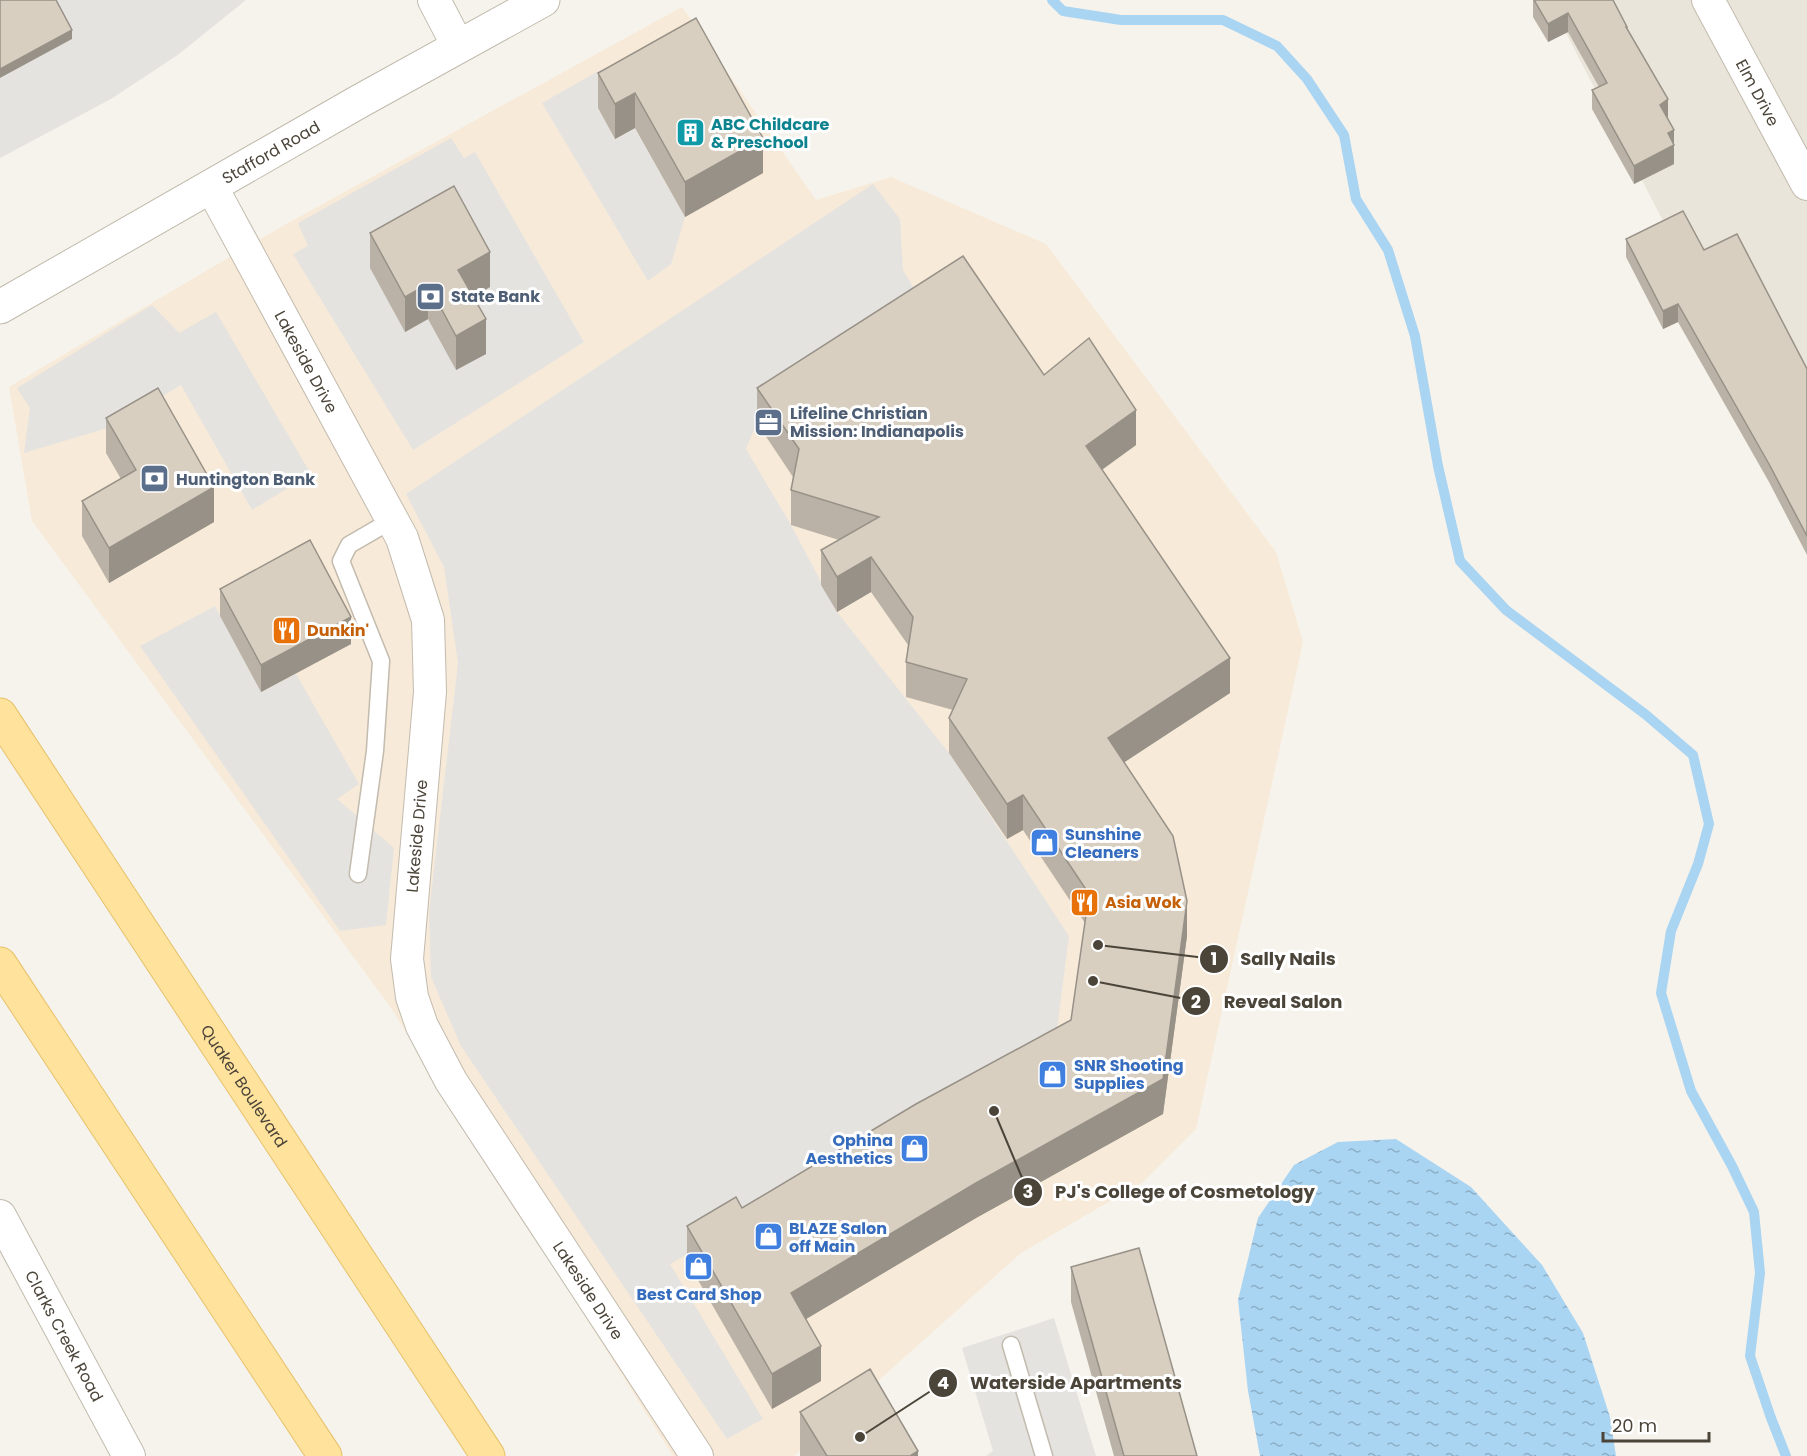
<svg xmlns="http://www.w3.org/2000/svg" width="1807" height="1456" viewBox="0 0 1807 1456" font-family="Poppins,sans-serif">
  <defs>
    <pattern id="water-ripples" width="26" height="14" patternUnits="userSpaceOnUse" patternTransform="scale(1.5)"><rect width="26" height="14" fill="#a9d4f2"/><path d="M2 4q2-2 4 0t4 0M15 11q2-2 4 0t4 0" fill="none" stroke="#8caec5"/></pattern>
  </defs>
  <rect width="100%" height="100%" fill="#f6f3ec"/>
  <path fill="#eae5da" d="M1549,0H1807V500Z"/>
  <path fill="#f7ead8" d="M682,7L816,200L891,177L1046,244L1276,552L1303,642L1196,1129L1143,1182L1021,1253L794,1456H673L389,1005L32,521L9,387L279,228Z"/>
  <path fill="#e5e3e0" d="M51,0H246L179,54L111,99L0,158V78L72,39Z
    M602,69L617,97L598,108L615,139L635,128L685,217L671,264L648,281L542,103Z
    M451,138L464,158L475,152L584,342L413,450L293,254L308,246L298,223Z
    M873,184L900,219L903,270L929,313L757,423L746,449L791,525L837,612L949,753L1069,936L1055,1046L670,1264L763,1419L727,1439L461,1046L431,977L429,912L458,663L444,567L406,494Z
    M152,305L179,333L216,312L311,474L252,510L181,385L111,427L24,453L30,408L17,388Z
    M215,606L261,692L296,674L359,784L337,799L394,848L386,925L340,931L140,646Z
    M1054,1318L1096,1456H986L993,1451L962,1348Z"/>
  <path fill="url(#water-ripples)" d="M1396,1139L1471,1187L1542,1265L1583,1333L1610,1417L1616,1456H1260L1248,1391L1238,1300L1258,1218L1294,1165L1338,1142Z"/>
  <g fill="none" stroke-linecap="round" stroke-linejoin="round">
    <path stroke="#a9d4f2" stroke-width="10" d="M1052,0L1063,11L1121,20H1223L1277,46L1307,79L1344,135L1356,199L1388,250L1415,336L1438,466L1460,561L1506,610L1645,714L1693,755L1709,824L1698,864L1671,931L1661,993L1691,1091L1732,1166L1754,1212L1760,1273L1750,1356L1771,1418L1786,1456"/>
    <defs>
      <path id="service" d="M358,874L375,751L381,661L341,561L349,545L392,520
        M1011,1345L1044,1456"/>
      <g id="minor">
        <path d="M434,0L458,46"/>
        <path id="s1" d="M1708,0L1807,184"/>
        <path id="s2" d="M211,186L402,538L428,620L430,692L407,959L412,997L422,1026L451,1081L697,1456"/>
        <path id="s3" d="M0,1216L129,1456"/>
      </g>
      <g id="tertiary">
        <path id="s4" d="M0,307L360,101L543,0"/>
      </g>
      <g id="primary">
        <path id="s5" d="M0,715L488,1456"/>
        <path d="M0,964L325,1456"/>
      </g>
    </defs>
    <use href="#service" stroke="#c2bbae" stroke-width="19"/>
    <use href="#minor" stroke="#c2bbae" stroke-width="34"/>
    <use href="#tertiary" stroke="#c2bbae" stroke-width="35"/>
    <use href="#primary" stroke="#e6c16a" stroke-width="35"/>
    <use href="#service" stroke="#fff" stroke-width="16"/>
    <use href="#minor" stroke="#fff" stroke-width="32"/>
    <use href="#tertiary" stroke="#fff" stroke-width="33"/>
    <use href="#primary" stroke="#ffe39c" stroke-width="33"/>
  </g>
  <path fill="#bab2a6" d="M1533,0H1613L1668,118L1674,130V164L1634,184L1592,109V90L1599,87L1568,32L1548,42L1533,17Z
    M696,18L763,173L685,217L635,128L615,139L598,108V73Z
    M370,233L490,287L473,297L486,354L456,370L428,319L405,332L370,268Z
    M1626,239L1704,250L1807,369V555L1769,482L1678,322L1663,329L1626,257Z
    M1044,375L1136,445L1102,470L1230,693L1124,762L1187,936L1163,1114L976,1218L806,1319L821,1381L772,1409L687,1261V1226L742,1208L1071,1020L1085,923L1023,830L1007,839L949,753V718L953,710L906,697V662L908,645L871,592L837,612L821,585V550L839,540L791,525V490L793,477L757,423V388Z
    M106,418L214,522L109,583L82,536V501L121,479L106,453Z
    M220,589L351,644L261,692L220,616Z
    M1071,1267L1197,1456H1114L1071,1302Z
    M800,1412L918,1456H800Z"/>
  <path fill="#979187" d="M1568,13V32L1548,42V24Z
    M72,30V39L0,78V69Z
    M635,93V128L615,139V104Z
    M1668,99V118L1660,123V105Z
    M1674,130V164L1634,184V166L1668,133Z
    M763,138V173L685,217V182Z
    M490,252V287L458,305V270Z
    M428,284V319L405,332V297Z
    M1678,304V322L1663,329V311Z
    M486,319V354L456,370V336Z
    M1136,410V445L1086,481V446Z
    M214,487V522L109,583V548Z
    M871,557V592L837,612V577Z
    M351,617V644L261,692V665Z
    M1230,658V693L1108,773V738Z
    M1023,795V830L1007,839V804Z
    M1187,901V936L1163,1114L976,1218L791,1328V1293L976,1183Z
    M821,1346V1381L772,1409V1374Z
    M918,1451V1456H910Z"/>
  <path fill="#d8cfc1" stroke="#979187" stroke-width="1.5" d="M0,0H56L72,30L0,69Z
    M1534,0H1613L1627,27H1626L1668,99L1660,105L1674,130L1668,133L1674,145L1634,166L1592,90L1607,83L1568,13L1548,24Z
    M696,18L763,138L685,182L635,93L615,104L598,73Z
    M454,186L490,252L458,270L486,319L456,336L428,284L405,297L370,233Z
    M1683,211L1704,250L1737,234L1807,369V536L1769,464L1678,304L1663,311L1626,239Z
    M963,256L1044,375L1089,338L1136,410L1086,446L1230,658L1108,738L1173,836L1187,901L1163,1079L976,1183L791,1293L821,1346L772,1374L687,1226L736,1197L742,1208L916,1104L1071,1020L1089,894L1023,795L1007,804L949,718L967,679L906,662L913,617L871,557L837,577L821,550L879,517L791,490L799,449L757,388Z
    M158,388L214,487L109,548L82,501L136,470L106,418Z
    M310,540L351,617L261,665L220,589Z
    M1139,1248L1197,1456H1124L1071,1267Z
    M870,1369L918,1451L910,1456H827L800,1412Z"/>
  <defs>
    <symbol id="building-square" viewBox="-11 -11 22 22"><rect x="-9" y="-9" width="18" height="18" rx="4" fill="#0f9aa8" stroke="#fff"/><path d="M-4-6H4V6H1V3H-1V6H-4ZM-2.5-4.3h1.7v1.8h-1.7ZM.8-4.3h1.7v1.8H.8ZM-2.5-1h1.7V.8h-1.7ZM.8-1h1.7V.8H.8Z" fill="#fff"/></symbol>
    <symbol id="bank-square" viewBox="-11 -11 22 22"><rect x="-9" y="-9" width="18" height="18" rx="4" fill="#5c6f8a" stroke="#fff"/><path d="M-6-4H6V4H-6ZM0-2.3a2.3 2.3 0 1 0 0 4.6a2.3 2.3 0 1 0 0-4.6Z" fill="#fff"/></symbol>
    <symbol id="office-square" viewBox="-11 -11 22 22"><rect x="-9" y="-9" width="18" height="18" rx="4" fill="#5c6f8a" stroke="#fff"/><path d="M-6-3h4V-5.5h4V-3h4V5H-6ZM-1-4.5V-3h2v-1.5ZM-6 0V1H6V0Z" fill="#fff"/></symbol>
    <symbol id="restaurant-square" viewBox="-11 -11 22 22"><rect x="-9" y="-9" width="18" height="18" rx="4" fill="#e8710a" stroke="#fff"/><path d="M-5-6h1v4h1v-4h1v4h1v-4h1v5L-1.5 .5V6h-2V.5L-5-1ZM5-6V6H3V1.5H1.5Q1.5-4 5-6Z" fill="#fff"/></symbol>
    <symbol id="shop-square" viewBox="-11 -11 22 22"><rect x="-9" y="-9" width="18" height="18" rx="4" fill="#3f7fe0" stroke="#fff"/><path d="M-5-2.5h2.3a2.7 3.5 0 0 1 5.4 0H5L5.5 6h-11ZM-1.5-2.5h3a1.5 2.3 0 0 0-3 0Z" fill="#fff"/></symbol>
  </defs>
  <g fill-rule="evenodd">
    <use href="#building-square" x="674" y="116" width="33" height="33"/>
    <use href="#bank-square" x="414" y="280" width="33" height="33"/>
    <use href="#office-square" x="752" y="406" width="33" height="33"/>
    <use href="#bank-square" x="138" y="462" width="33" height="33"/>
    <use href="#restaurant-square" x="270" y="614" width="33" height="33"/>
    <use href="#shop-square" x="1028" y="826" width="33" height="33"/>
    <use href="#restaurant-square" x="1068" y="886" width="33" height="33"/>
    <use href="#shop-square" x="1036" y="1058" width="33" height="33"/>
    <use href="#shop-square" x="898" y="1132" width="33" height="33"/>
    <use href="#shop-square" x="752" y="1220" width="33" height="33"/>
    <use href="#shop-square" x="682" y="1250" width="33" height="33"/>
  </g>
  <g text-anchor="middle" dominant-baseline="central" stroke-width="6" stroke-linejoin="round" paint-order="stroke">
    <g font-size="16" fill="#4b4439" stroke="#fff">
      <text stroke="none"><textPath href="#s1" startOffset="105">Elm Drive</textPath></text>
      <text stroke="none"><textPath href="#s4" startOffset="312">Stafford Road</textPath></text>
      <text stroke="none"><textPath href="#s2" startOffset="200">Lakeside Drive</textPath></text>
      <text transform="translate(417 836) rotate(-85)">Lakeside Drive</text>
      <text stroke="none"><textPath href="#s5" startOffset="444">Quaker Boulevard</textPath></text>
      <text stroke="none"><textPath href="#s2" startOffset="1208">Lakeside Drive</textPath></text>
      <text stroke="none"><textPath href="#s3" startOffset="136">Clarks Creek Road</textPath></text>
    </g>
    <g font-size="16" font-weight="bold" fill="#0d838f" stroke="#fff" text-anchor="start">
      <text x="711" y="124">ABC Childcare<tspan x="711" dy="18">&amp; Preschool</tspan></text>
    </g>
    <g font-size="16" font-weight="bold" fill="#4e5e75" stroke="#fff" text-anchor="start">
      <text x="451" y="296">State Bank</text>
      <text x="790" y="413">Lifeline Christian<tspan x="790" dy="18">Mission: Indianapolis</tspan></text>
      <text x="176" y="479">Huntington Bank</text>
    </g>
    <g font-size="16" font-weight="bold" fill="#c56008" stroke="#fff" text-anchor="start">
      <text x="307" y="630">Dunkin'</text>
      <text x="1105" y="902">Asia Wok</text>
    </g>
    <g font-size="16" font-weight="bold" fill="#366cbe" stroke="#fff" text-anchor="start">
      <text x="1065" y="834">Sunshine<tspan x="1065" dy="18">Cleaners</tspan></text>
      <text x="1074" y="1065">SNR Shooting<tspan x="1074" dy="18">Supplies</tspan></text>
      <text x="893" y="1140" text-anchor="end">Ophina<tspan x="893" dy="18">Aesthetics</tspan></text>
      <text x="789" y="1228">BLAZE Salon<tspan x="789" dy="18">off Main</tspan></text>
      <text x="699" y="1294" text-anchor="middle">Best Card Shop</text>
    </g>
  </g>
  <path fill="none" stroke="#4b4439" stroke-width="2" d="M1098 945L1214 959M1093 981L1196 1001M994 1111L1028 1192M860 1437L943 1383"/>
  <g fill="#4b4439" stroke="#fff" stroke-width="2">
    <circle cx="1098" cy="945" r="6"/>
    <circle cx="1093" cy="981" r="6"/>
    <circle cx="994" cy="1111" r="6"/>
    <circle cx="860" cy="1437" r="6"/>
    <circle cx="1214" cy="959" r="15"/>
    <circle cx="1196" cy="1001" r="15"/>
    <circle cx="1028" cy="1192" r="15"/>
    <circle cx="943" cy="1383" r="15"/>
  </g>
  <g font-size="18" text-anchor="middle" font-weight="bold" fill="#fff">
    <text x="1214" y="965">1</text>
    <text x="1196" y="1008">2</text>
    <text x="1028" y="1198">3</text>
    <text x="943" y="1389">4</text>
  </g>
  <g font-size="18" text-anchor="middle" font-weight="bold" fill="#4b4439" stroke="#fff" stroke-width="6" stroke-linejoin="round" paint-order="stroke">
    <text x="1288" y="965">Sally Nails</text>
    <text x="1283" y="1008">Reveal Salon</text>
    <text x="1185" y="1198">PJ's College of Cosmetology</text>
    <text x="1076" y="1389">Waterside Apartments</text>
  </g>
  <path d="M1603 1432v9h106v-9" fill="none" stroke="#4b4439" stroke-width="3"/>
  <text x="1612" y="1432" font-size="18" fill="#4b4439" stroke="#ffffff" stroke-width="4.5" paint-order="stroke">20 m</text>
</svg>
